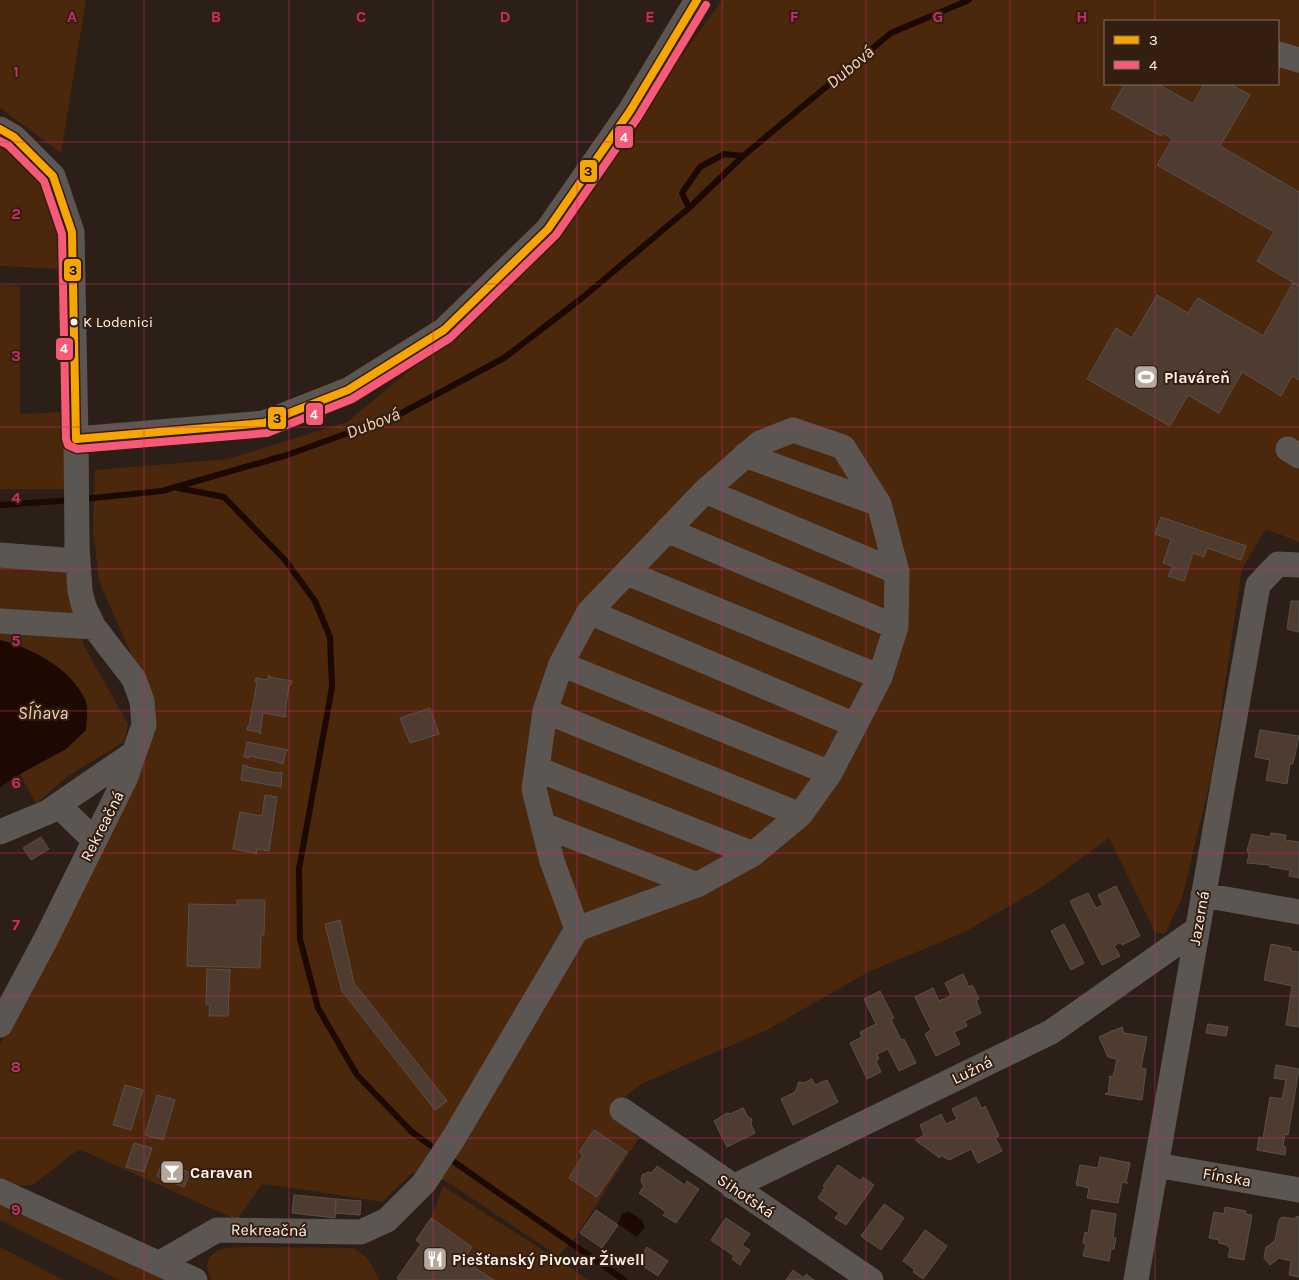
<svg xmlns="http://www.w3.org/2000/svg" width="1299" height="1280" viewBox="0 0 1299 1280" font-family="Karla,sans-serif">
  <rect width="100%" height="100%" fill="#2c1f17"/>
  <path fill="#4b270c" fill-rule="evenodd" d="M0,0H86L61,153L0,108Z
    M722,0H1299V542L1266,529L1242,569L1211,778L1182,898L1165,934L1155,932L1109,838L1042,887L963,933L870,971L769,1029L643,1083L612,1107L638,1139L576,1237L558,1256L446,1181L412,1173L382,1202L287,1187L262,1184L237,1220L79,1149L33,1185L17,1186L0,1180V1045L70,914L145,760L156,711L99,581L93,529L95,470L228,459L347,422L451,336L549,250L648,102ZM1105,21H1278V84H1105Z
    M0,142L11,149L44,183L61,236V269L0,266Z
    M0,285L20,286V414L65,412L67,489H0Z
    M0,549L61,552L84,646L128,724L124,742L69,775L36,804L20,774L40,762L13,643L0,640Z
    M443,1186L589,1280H399L397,1278L421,1244L416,1240L431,1218Z
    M0,1202L172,1280H119L0,1220Z
    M0,1247L63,1280H0Z
    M248,1247L354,1248C368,1256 373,1266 379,1280H212C208,1274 206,1268 208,1261C213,1246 235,1247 248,1247Z"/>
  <path fill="#1b0902" d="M0,640C32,648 70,668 85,699C89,707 86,722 86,730L66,749L20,774L0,787Z
    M628,1212C636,1215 642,1219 645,1227L637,1237L618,1224L623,1213Z"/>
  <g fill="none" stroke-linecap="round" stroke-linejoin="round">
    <path stroke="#1b0902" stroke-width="6" d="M689,208L682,193L700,167L724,154L743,156
      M178,488L224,497L285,560L315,601L330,637L332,687L299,869L300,939L318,1008L357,1075L412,1132L438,1151
      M83,499L162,491L287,455L398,415L504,358L582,298L689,208L743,156L891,33L969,0
      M0,505L73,500
      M447,1157L624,1280"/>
  </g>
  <path fill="#4d3c2f" stroke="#5b504a" d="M1125,84H1158L1193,104L1204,84H1230L1250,95L1220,146L1299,192V286L1257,261L1274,232L1157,165L1172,139L1163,133L1161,136L1111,108Z
    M1293,283L1299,286V380L1292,376L1281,396L1242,372L1219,413L1188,395L1170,426L1087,379L1116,328L1132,338L1157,295L1188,313L1198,298L1263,336Z
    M1161,517L1246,546L1241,560L1207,548L1204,557L1193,553L1184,581L1168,576L1173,566L1163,563L1171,539L1155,534Z
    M1291,601H1299V632L1287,629Z
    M269,675V677L292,681L291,685H289L285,712L286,717L263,713L260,734V732L247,730L248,726H249L257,682H255L256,678L268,680Z
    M430,708L439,734L410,743L400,718Z
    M1260,730L1299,736L1293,764H1290L1287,784L1266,780L1270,760L1255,757Z
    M247,742L288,750H286L283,764L279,763V762L249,756V758L244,757Z
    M243,765L247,766V767L278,773L282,772L281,787L241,780Z
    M265,795L277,797L269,851L257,849L256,855V853L233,849L240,812L262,816Z
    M1271,833L1286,835L1285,840L1299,842V878L1289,876L1290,870L1270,867V865L1247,863L1249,854L1247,850L1252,834L1270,837Z
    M41,837L49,849L31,860L23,848Z
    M1116,886L1140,936L1122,945L1120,942L1114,946L1120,956L1102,965L1070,901L1088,893L1096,908L1103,905L1098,895Z
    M237,900H265L264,935H261L260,968L187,966L189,904L237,905Z
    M340,920L354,983L447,1101L435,1110L342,991L325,924Z
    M1064,924L1084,963L1071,970L1051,931Z
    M1271,944L1291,948V951L1299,952V1027L1286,1025L1292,986L1264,980Z
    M207,969L230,970L228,1016H209L210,1005H206Z
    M963,974L969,987L972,985L979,999L976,1001L981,1013L965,1021L967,1026L954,1032L960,1044L936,1056L925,1034L931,1030L915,997L933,988L939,1001L951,996L945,983Z
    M880,991L894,1018L891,1019L901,1040L904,1039L916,1063L899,1071L888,1049L877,1054L879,1059L876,1061L881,1072L867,1079L850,1043L862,1037L860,1032L876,1024L864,999Z
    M1208,1024L1228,1027L1226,1036L1206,1033Z
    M1122,1027L1124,1033L1147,1037L1141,1068L1146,1069L1142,1100L1105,1094L1108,1093L1110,1078L1109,1076L1113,1077L1117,1059L1108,1057L1099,1037L1112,1031V1030L1113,1031Z
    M1276,1065L1299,1069L1288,1135L1285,1134L1283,1146L1286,1147L1285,1155L1257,1150L1259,1137L1263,1138L1270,1097L1282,1099L1286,1080L1274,1078Z
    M812,1079L815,1085L827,1080L838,1102L793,1125L781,1099L795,1092L799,1082L804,1083Z
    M125,1085L143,1090L131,1130L113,1125Z
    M157,1095L175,1100L163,1140L145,1135Z
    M976,1097L982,1109L985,1106L999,1136L995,1137L1002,1151L978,1163L971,1149L949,1160L940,1155V1158L915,1140L924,1135L920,1125L941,1114L946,1124L957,1119L952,1109Z
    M743,1108L748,1117L752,1119L751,1124L755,1133L727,1147L714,1121L727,1113L730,1114Z
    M594,1130L627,1152L597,1197L569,1178L583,1155L579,1152Z
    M134,1143L152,1148L144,1172L126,1167Z
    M1100,1157L1130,1163L1126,1182L1128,1183L1122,1182L1118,1203L1087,1198L1089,1188L1076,1185L1080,1165L1098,1168Z
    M163,1161L190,1173L184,1187L157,1176Z
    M838,1165L861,1181L863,1177L874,1185L846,1225L835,1218L839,1213L818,1198L825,1187L823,1186Z
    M657,1166L685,1185L687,1181L699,1189L676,1223L663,1215L666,1212L639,1193L644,1186L641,1182L642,1175L648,1172L652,1173Z
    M294,1195L336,1199L335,1218L292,1213Z
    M336,1199L361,1201L360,1215L335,1213Z
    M884,1204L904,1218L881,1250L861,1236Z
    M1225,1207L1246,1211L1245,1214L1252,1215L1244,1260L1228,1257L1230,1249L1227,1245L1219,1243V1240L1209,1238L1214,1212L1224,1214Z
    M596,1210L618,1225L602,1248L580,1233Z
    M1092,1210L1116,1214L1113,1238H1116L1114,1249H1111L1109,1261L1083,1256L1086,1244L1083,1243L1085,1232L1088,1233Z
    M1296,1216L1299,1217V1277L1289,1275L1291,1261L1279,1258L1270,1265L1264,1258L1266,1247L1275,1241L1279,1220L1282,1217L1296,1219Z
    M431,1218L472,1247L463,1260L494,1280H399L397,1278L421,1244L416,1240Z
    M726,1218L750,1234L742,1245L750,1250L740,1265L732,1259L734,1256L711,1240Z
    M925,1230L947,1246L923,1279L913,1272L915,1270L903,1261Z
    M647,1247L668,1261L658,1276L637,1262Z
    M793,1270L804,1278L806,1274L814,1280H786Z"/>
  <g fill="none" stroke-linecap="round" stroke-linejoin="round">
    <path stroke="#5c5653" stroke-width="25" d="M1278,54L1299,60
      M0,129L14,137L53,176L72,232L76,439L77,545L80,591L84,607L94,627L134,679L142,701L144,725L125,779L46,939L0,1025
      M76,439L264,423L348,390L444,330L548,229L630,111L697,0
      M1288,449L1299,456
      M745,455L879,504
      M705,491L897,572
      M667,530L896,627
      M0,555L77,561
      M628,572L632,575L880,677
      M589,612L855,725
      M0,621L94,627
      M561,664L830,773
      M545,711L800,815
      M537,769L753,854
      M58,805L134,753
      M543,825L697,885
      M0,832L48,812L58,805L94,840
      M1203,895L1299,912
      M622,1110L871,1280
      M1156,1165L1299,1190
      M733,1187L1051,1032L1196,930
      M0,1191L195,1280
      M160,1263L217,1230L361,1232L387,1220L424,1183L453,1139L577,929L697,885L753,854L800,815L830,773L880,677L896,627L897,572L879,504L843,447L793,430L760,443L705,491L589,612L561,664L545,711L534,789L552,861L577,929
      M1136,1280L1258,585L1278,564L1299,565"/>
    <defs>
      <path id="bus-1" d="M0,129L14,137L53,176L72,232L76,439
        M76,439L264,423L348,390L444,330L548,229L630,111L697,0"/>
      <path id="bus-2" d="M0,141L8,145L44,181L62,234L66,439L68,445L77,449L267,433L352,399L450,338L556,235L638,117L706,5"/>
    </defs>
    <use href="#bus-1" stroke="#341e0f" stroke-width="11"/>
    <use href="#bus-2" stroke="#341e0f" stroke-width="11"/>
    <use href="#bus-1" stroke="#f7a600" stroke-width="8"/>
    <use href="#bus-2" stroke="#f75a77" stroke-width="8"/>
  </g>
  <path fill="none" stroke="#c82e69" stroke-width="1" stroke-opacity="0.55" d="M144,0V1280M289,0V1280M433,0V1280M577,0V1280M722,0V1280M866,0V1280M1010,0V1280M1155,0V21M1155,84V1280M0,142H1299M0,284H1299M0,427H1299M0,569H1299M0,711H1299M0,853H1299M0,996H1299M0,1138H1299"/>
  <defs>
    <symbol id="stadium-square" viewBox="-11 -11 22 22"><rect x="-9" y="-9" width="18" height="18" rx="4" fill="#b4a8a0" stroke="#341e0f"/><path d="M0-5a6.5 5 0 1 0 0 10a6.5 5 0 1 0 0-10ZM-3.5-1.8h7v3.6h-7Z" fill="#fff"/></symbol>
    <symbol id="bar-square" viewBox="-11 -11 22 22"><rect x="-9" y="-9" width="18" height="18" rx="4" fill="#b4a8a0" stroke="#341e0f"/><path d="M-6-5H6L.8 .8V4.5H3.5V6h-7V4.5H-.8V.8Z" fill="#fff"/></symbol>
    <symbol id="restaurant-square" viewBox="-11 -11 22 22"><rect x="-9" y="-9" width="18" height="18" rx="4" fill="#b4a8a0" stroke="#341e0f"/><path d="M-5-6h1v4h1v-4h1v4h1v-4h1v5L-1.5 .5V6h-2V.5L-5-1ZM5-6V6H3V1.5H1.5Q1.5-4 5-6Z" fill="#fff"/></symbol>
  </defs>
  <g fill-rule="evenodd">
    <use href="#stadium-square" x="1132" y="363" width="28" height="28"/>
    <use href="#bar-square" x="158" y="1158" width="28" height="28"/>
    <use href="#restaurant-square" x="421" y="1245" width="28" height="28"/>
  </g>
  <circle fill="#fef2ea" stroke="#341e0f" stroke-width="2" cx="74" cy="322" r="4.5"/>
  <g text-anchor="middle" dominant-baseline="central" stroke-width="4" stroke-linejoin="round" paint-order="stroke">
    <g font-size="15" fill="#fef2ea" stroke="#341e0f" text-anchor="start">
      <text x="83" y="322">K Lodenici</text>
    </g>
    <g font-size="16" font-weight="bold" fill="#fef2ea" stroke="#341e0f" text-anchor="start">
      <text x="1164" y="377">Plaváreň</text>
      <text x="190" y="1172">Caravan</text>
      <text x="452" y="1259">Piešťanský Pivovar Žiwell</text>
    </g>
    <g font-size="16" fill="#fef2ea" stroke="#341e0f">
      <text transform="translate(102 826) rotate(-63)">Rekreačná</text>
      <text transform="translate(1199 918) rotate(-80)">Jazerná</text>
      <text transform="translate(972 1070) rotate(-26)">Lužná</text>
      <text transform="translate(1227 1177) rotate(10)">Fínska</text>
      <text transform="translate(746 1196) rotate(34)">Sihoťská</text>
      <text transform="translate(269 1230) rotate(1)">Rekreačná</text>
    </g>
    <g font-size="18" font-style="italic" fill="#f8d2bb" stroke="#341e0f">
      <text transform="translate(850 67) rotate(-40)">Dubová</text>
      <text transform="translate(373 423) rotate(-21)">Dubová</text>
      <text x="43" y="713">Sĺňava</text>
    </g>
  </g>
  <g font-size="16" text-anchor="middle" font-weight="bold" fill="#c82e69" stroke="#341e0f" stroke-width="4" stroke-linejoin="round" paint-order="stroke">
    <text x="72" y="22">A</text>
    <text x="216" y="22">B</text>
    <text x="361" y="22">C</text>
    <text x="505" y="22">D</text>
    <text x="650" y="22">E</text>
    <text x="794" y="22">F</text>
    <text x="938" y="22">G</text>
    <text x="1082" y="22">H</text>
    <text x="16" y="77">1</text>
    <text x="16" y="219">2</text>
    <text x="16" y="361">3</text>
    <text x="16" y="503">4</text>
    <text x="16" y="646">5</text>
    <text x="16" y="788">6</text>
    <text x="16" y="930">7</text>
    <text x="16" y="1072">8</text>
    <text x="16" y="1215">9</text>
  </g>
  <g stroke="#341e0f" stroke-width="2">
    <rect x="614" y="125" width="20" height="24" rx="5" fill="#f75a77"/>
    <rect x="579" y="159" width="19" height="24" rx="5" fill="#f7a600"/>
    <rect x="63" y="258" width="19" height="24" rx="5" fill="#f7a600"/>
    <rect x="55" y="337" width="19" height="24" rx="5" fill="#f75a77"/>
    <rect x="305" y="402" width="19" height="24" rx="5" fill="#f75a77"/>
    <rect x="267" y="406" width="20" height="24" rx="5" fill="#f7a600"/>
  </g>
  <g font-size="14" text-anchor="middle" font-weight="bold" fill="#fff">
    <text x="624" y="142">4</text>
    <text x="64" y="353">4</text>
    <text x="314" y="419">4</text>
  </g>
  <g font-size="14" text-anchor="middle" font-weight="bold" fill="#111">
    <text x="588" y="176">3</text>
    <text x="73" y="275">3</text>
    <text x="277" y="423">3</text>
  </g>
  <rect x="1104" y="20" width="175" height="65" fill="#341e0f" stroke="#857367"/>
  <rect x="1114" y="36" width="25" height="8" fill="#f7a600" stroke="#857367"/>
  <text x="1149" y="45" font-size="15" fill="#fef2ea">3</text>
  <rect x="1114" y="61" width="25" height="8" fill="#f75a77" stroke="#857367"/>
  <text x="1149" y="70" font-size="15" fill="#fef2ea">4</text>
</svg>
